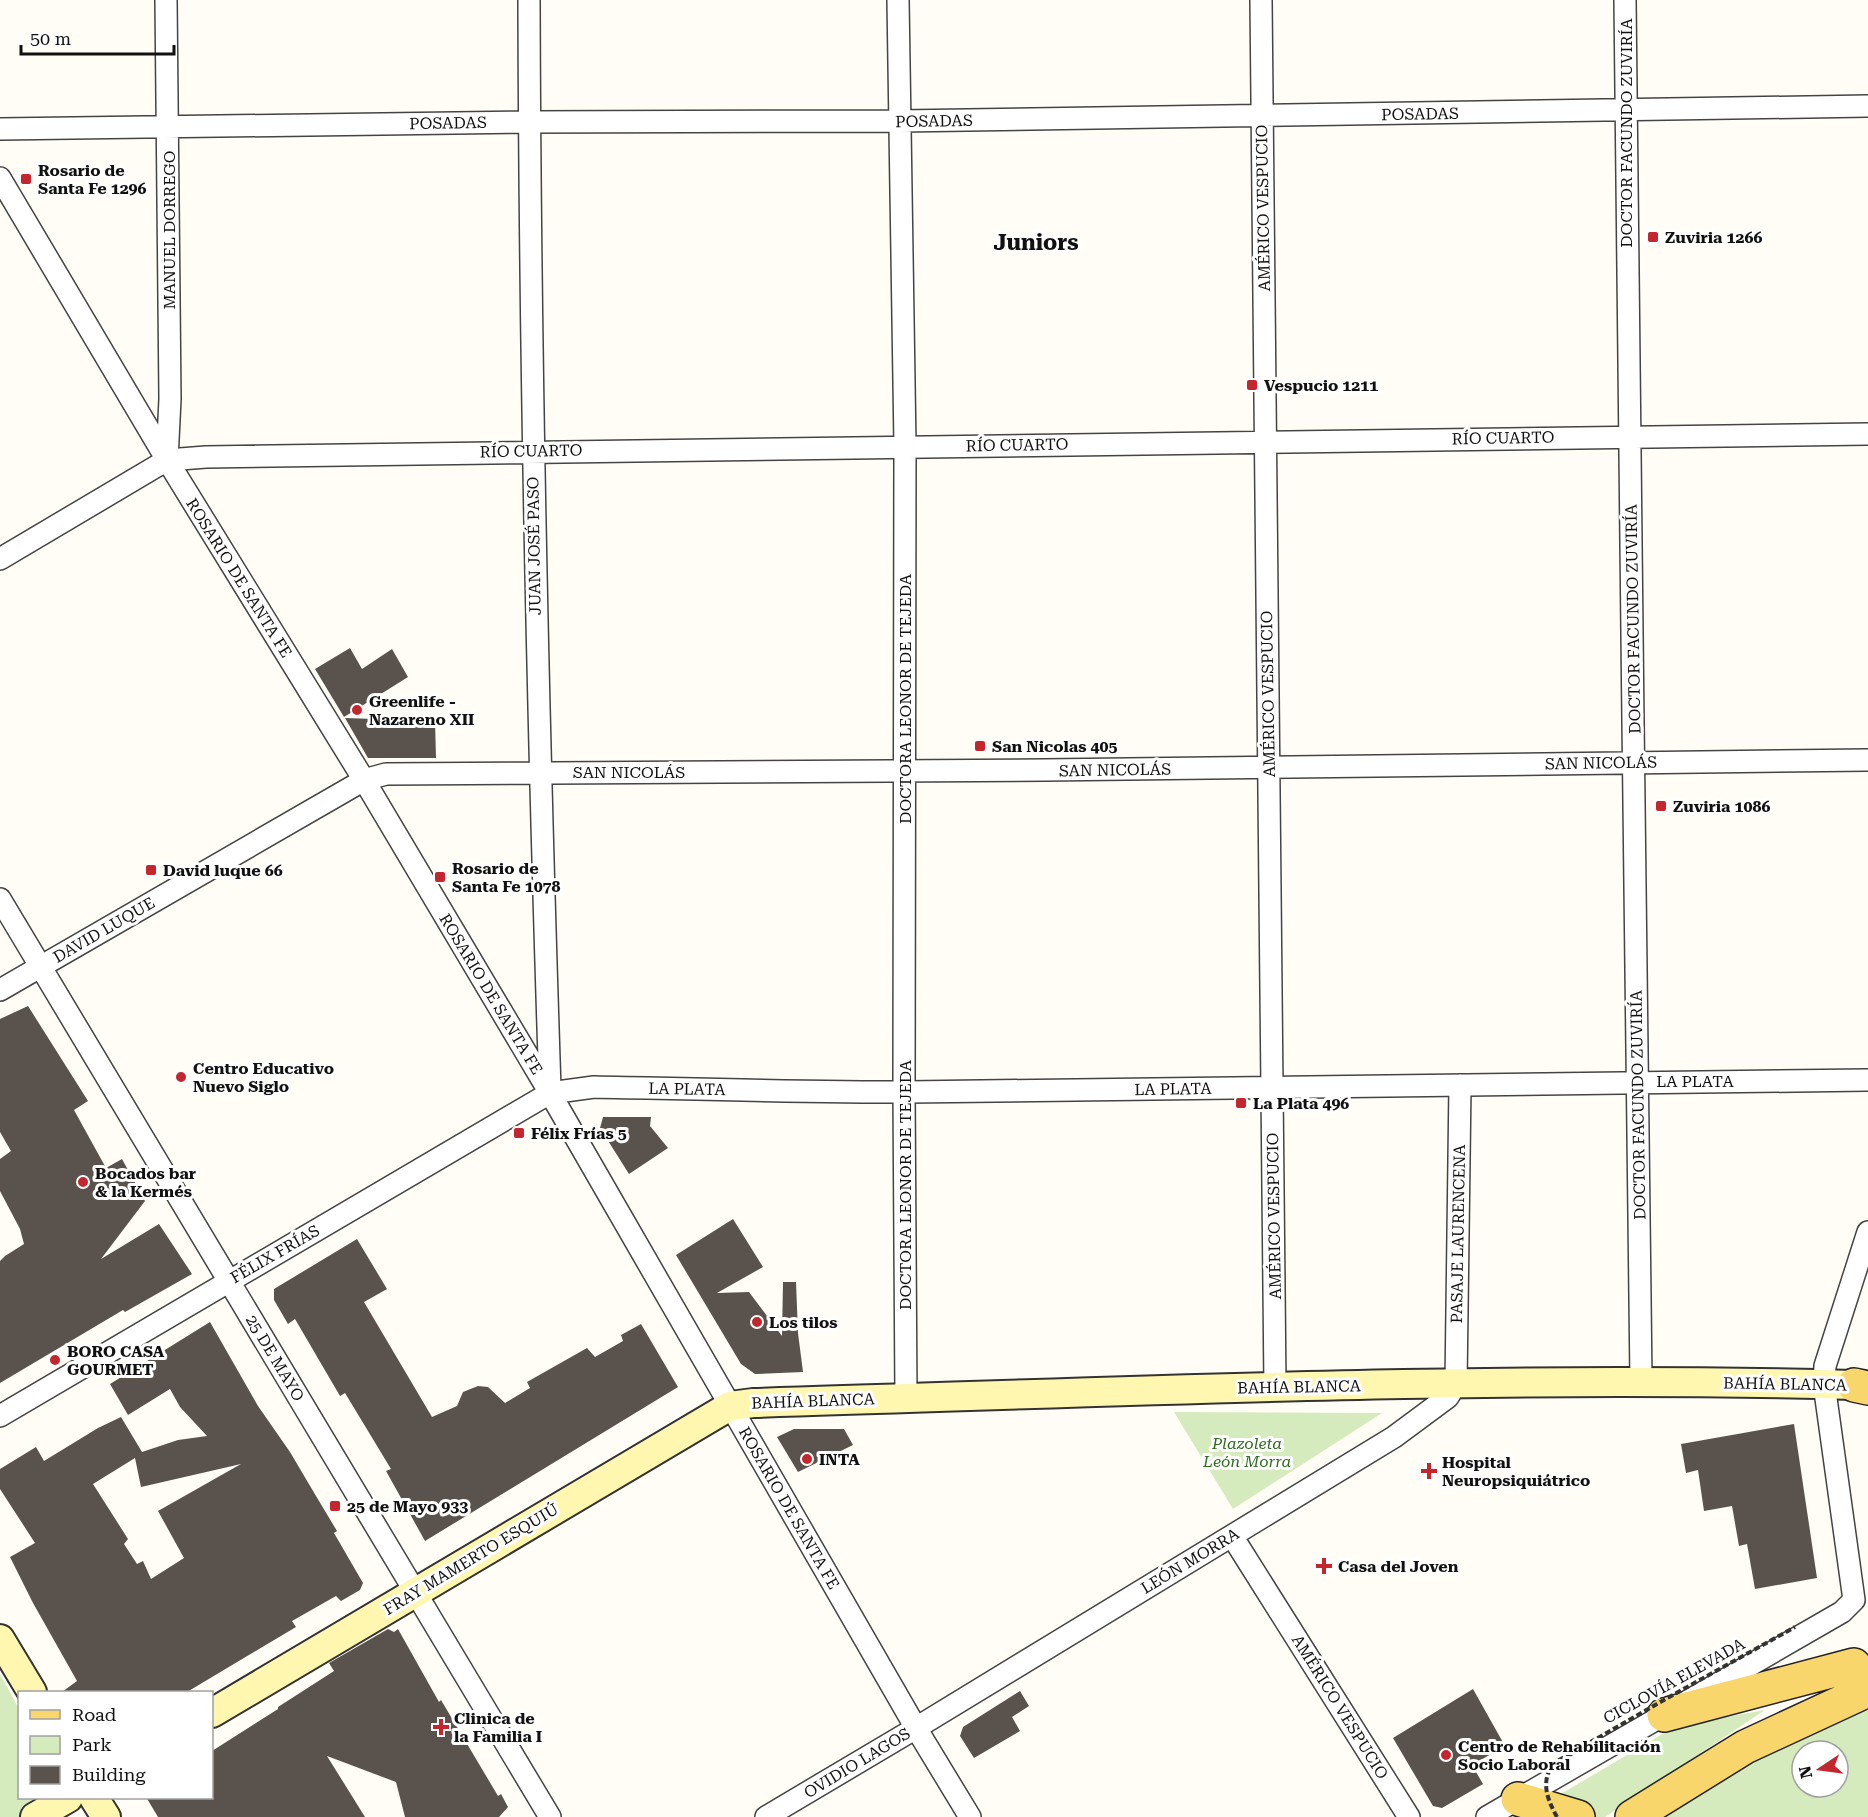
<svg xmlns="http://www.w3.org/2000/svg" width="1868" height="1817" viewBox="0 0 1868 1817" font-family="'Roboto Serif',serif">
  <rect width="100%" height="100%" fill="#fffdf5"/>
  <path fill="#d5ebbd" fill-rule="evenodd" d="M1174,1412L1382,1413L1233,1509Z
    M0,1674L19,1709L20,1798H54L20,1817H0Z
    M1868,1690V1817H1632ZM1802,1751H1838V1787H1802Z
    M1765,1710L1605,1817H1522L1676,1726Z"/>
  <path fill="#5a524d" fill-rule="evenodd" d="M350,648L362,669L392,649L408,677L344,717L315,669Z
    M345,718L435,721L436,758H368Z
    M28,1006L88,1101L74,1110L106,1168L122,1159L145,1201L101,1259L159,1224L192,1274L125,1312L123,1310L0,1383V1261L5,1256L24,1244L20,1229L0,1191V1159L11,1151L0,1132V1019Z
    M603,1117H651L650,1126L668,1148L629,1174L600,1128Z
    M733,1219L763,1267L717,1293L749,1292L782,1336L783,1282H796L798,1333L803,1372L755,1374L741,1364L676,1255Z
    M357,1239L387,1289L364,1302L432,1417L457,1406L463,1392L478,1386L488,1387L505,1403L530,1388L527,1382L587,1348L595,1357L623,1341L621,1335L641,1324L678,1387L425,1541L386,1471L391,1469L345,1393L340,1396L295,1319L288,1324L274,1300V1289Z
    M210,1322L258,1406L290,1452L316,1496L337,1531L334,1533L363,1583L360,1590L341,1601L336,1596L292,1621L296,1627L187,1692H62L77,1681L33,1603L10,1557L35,1543L0,1489V1469L36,1447L44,1461L98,1428L121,1417L142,1452L178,1440L207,1436L180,1407L170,1389L128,1415L110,1384ZM135,1458L141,1487L241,1464L158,1511L184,1558L151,1579L143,1561L137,1564L124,1544L128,1539L93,1484Z
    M1794,1424L1817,1578L1755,1589L1747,1544L1739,1546L1732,1506L1704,1511L1698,1470L1686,1473L1681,1444Z
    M794,1429H844L853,1445L798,1472L777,1437Z
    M388,1629L394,1632L398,1629L439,1702L441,1700L498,1796L501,1794L508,1807L499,1817H405L396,1782L327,1756L365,1817H158L146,1797H212V1751L278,1709V1707L334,1671L329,1663Z
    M1473,1689L1505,1746L1472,1765L1483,1784L1442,1808L1433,1806L1393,1738Z
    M1020,1691L1029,1706L1012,1717L1020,1731L974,1758L960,1736L963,1727Z"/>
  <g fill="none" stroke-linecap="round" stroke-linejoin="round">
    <defs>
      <path id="street" d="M166,0L170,399L167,460
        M529,0C530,363 538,726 550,1089
        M898,0L905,446L904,1092L906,1398
        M1261,0L1275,1387
        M1625,0C1627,460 1638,921 1641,1381
        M0,129L529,122L900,121L1868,106
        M0,178L167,460L364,780L550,1093L916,1728L970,1817
        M0,559L167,460L206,457L1868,434
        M0,899L550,1817
        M0,990L364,780L386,774L1045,770L1868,760
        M0,1416L550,1093L594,1087C698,1089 803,1092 908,1092C1228,1090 1548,1082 1868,1080
        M1232,1536L1409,1817
        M766,1817L916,1728L1394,1437L1448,1397L1456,1384L1460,1085
        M1487,1817L1842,1612L1854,1600L1824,1384L1825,1366L1868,1232"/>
      <path id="secondary" d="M0,1639L32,1692
        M212,1713L730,1406L753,1403C1120,1392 1487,1375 1854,1385
        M94,1798L106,1817
        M35,1817L68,1798"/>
      <path id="primary" d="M1854,1385L1868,1388
        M1664,1715L1854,1665
        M1518,1799L1578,1817
        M1632,1817L1745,1747L1868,1690"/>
    </defs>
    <use href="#street" stroke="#444" stroke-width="24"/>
    <use href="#secondary" stroke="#333" stroke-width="32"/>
    <use href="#primary" stroke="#222" stroke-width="36"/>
    <use href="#street" stroke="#fff" stroke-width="21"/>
    <use href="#secondary" stroke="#fff6b0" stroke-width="28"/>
    <use href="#primary" stroke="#f9d66b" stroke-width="33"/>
    <path stroke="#333" stroke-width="4" stroke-dasharray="6 3" stroke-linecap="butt" d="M1557,1817C1547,1799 1540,1781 1554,1763L1671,1696L1795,1627"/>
  </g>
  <g fill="#c4262e" stroke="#fff" stroke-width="2">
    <rect x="20" y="173" width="12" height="12" rx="3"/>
    <rect x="1647" y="231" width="12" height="12" rx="3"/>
    <rect x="1246" y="379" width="12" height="12" rx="3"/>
    <circle cx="357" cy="710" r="6"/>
    <rect x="974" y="740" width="12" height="12" rx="3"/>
    <rect x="1655" y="800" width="12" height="12" rx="3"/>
    <rect x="145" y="864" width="12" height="12" rx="3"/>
    <rect x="434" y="871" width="12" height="12" rx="3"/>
    <circle cx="181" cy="1077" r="6"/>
    <rect x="1235" y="1097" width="12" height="12" rx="3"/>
    <rect x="513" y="1127" width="12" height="12" rx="3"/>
    <circle cx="83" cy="1182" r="6"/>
    <circle cx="757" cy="1322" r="6"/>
    <circle cx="55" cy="1360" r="6"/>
    <circle cx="807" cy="1459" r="6"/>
    <path d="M1426 1462h6v6h6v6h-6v6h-6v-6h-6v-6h6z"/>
    <rect x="329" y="1500" width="12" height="12" rx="3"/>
    <path d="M1321 1557h6v6h6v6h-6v6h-6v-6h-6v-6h6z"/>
    <path d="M438 1718h6v6h6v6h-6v6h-6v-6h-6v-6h6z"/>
    <circle cx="1446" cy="1755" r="6"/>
  </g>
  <g text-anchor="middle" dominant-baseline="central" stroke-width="6" stroke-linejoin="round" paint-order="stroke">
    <g font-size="16" fill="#111" stroke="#fff">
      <text transform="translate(1420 114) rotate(-1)">POSADAS</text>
      <text transform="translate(934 121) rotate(-1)">POSADAS</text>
      <text transform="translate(448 123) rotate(-1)">POSADAS</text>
      <text transform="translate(1626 133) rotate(-90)">DOCTOR FACUNDO ZUVIRÍA</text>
      <text transform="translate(1263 208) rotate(-91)">AMÉRICO VESPUCIO</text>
      <text transform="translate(169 230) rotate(-90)">MANUEL DORREGO</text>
      <text transform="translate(1503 438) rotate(-1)">RÍO CUARTO</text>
      <text transform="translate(1017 445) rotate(-1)">RÍO CUARTO</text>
      <text transform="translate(531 451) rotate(-1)">RÍO CUARTO</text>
      <text transform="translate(534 546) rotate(-91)">JUAN JOSÉ PASO</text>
      <text transform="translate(239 578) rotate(58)">ROSARIO DE SANTA FE</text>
      <text transform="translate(1633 619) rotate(-91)">DOCTOR FACUNDO ZUVIRÍA</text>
      <text transform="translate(1268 694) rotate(-91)">AMÉRICO VESPUCIO</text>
      <text transform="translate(905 699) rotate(-90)">DOCTORA LEONOR DE TEJEDA</text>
      <text transform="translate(1601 763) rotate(-1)">SAN NICOLÁS</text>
      <text transform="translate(1115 770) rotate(-1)">SAN NICOLÁS</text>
      <text x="629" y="772">SAN NICOLÁS</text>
      <text transform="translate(104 930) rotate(-30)">DAVID LUQUE</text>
      <text transform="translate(491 994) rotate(59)">ROSARIO DE SANTA FE</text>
      <text x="1695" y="1081">LA PLATA</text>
      <text transform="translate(687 1089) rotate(1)">LA PLATA</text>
      <text transform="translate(1173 1089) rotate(-1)">LA PLATA</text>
      <text transform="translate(1638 1105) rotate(-91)">DOCTOR FACUNDO ZUVIRÍA</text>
      <text transform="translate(905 1185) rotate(-90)">DOCTORA LEONOR DE TEJEDA</text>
      <text transform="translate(1274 1216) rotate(-91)">AMÉRICO VESPUCIO</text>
      <text transform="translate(1458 1234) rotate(-89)">PASAJE LAURENCENA</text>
      <text transform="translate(275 1254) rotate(-30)">FÉLIX FRÍAS</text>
      <text transform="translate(275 1358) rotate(59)">25 DE MAYO</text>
      <text transform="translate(1785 1384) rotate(1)">BAHÍA BLANCA</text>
      <text transform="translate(1299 1387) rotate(-1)">BAHÍA BLANCA</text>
      <text transform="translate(813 1401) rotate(-2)">BAHÍA BLANCA</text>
      <text transform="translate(789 1508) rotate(60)">ROSARIO DE SANTA FE</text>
      <text transform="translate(471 1559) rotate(-31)">FRAY MAMERTO ESQUIÚ</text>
      <text transform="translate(1190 1561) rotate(-31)">LEÓN MORRA</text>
      <text transform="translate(1674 1681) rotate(-29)">CICLOVÍA ELEVADA</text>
      <text transform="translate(1340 1707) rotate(58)">AMÉRICO VESPUCIO</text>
      <text transform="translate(857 1763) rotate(-31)">OVIDIO LAGOS</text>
    </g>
    <g font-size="16" font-weight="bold" fill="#111" stroke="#fff" text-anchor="start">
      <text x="38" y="170">Rosario de<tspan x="38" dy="18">Santa Fe 1296</tspan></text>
      <text x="1665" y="237">Zuviria 1266</text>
      <text x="1264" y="385">Vespucio 1211</text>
      <text x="369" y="701">Greenlife -<tspan x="369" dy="18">Nazareno XII</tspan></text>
      <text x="992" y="746">San Nicolas 405</text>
      <text x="1673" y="806">Zuviria 1086</text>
      <text x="452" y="868">Rosario de<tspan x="452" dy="18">Santa Fe 1078</tspan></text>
      <text x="163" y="870">David luque 66</text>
      <text x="193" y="1068">Centro Educativo<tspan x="193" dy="18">Nuevo Siglo</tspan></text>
      <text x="1253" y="1103">La Plata 496</text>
      <text x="531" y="1133">Félix Frías 5</text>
      <text x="95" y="1173">Bocados bar<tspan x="95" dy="18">&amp; la Kermés</tspan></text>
      <text x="769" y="1322">Los tilos</text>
      <text x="67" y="1351">BORO CASA<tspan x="67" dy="18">GOURMET</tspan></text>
      <text x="819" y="1459">INTA</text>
      <text x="1442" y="1462">Hospital<tspan x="1442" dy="18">Neuropsiquiátrico</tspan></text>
      <text x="347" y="1506">25 de Mayo 933</text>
      <text x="1338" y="1566">Casa del Joven</text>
      <text x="454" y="1718">Clinica de<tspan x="454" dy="18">la Familia I</tspan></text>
      <text x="1458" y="1746">Centro de Rehabilitación<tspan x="1458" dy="18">Socio Laboral</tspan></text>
    </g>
    <g font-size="16" font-style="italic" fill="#2f6b1f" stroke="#fff">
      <text x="1247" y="1443">Plazoleta<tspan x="1247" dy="18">León Morra</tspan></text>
    </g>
    <g font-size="22" font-weight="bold" fill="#111" stroke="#fff">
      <text x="1036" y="242">Juniors</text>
    </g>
  </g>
  <rect x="18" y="1691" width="195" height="108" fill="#ffffff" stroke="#a0a0a0" stroke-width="1.5"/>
  <rect x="30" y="1710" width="30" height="9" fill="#f9d66b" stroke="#a0a0a0" stroke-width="1.5"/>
  <text x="72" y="1721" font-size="18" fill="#111111">Road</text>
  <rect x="30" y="1736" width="30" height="18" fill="#d5ebbd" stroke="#a0a0a0" stroke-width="1.5"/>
  <text x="72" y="1751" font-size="18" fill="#111111">Park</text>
  <rect x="30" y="1766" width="30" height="18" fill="#5a524d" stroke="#a0a0a0" stroke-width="1.5"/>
  <text x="72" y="1781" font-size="18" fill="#111111">Building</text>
  <g transform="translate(1820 1769) rotate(257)"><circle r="28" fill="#ffffff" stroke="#a0a0a0" stroke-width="1.5"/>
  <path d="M0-4.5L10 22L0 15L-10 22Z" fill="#c4262e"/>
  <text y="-9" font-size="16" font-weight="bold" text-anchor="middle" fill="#111111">N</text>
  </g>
  <path d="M21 45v9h153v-9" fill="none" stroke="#111111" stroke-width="3"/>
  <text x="30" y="45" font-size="18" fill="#111111" stroke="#ffffff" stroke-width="4.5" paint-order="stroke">50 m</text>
</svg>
